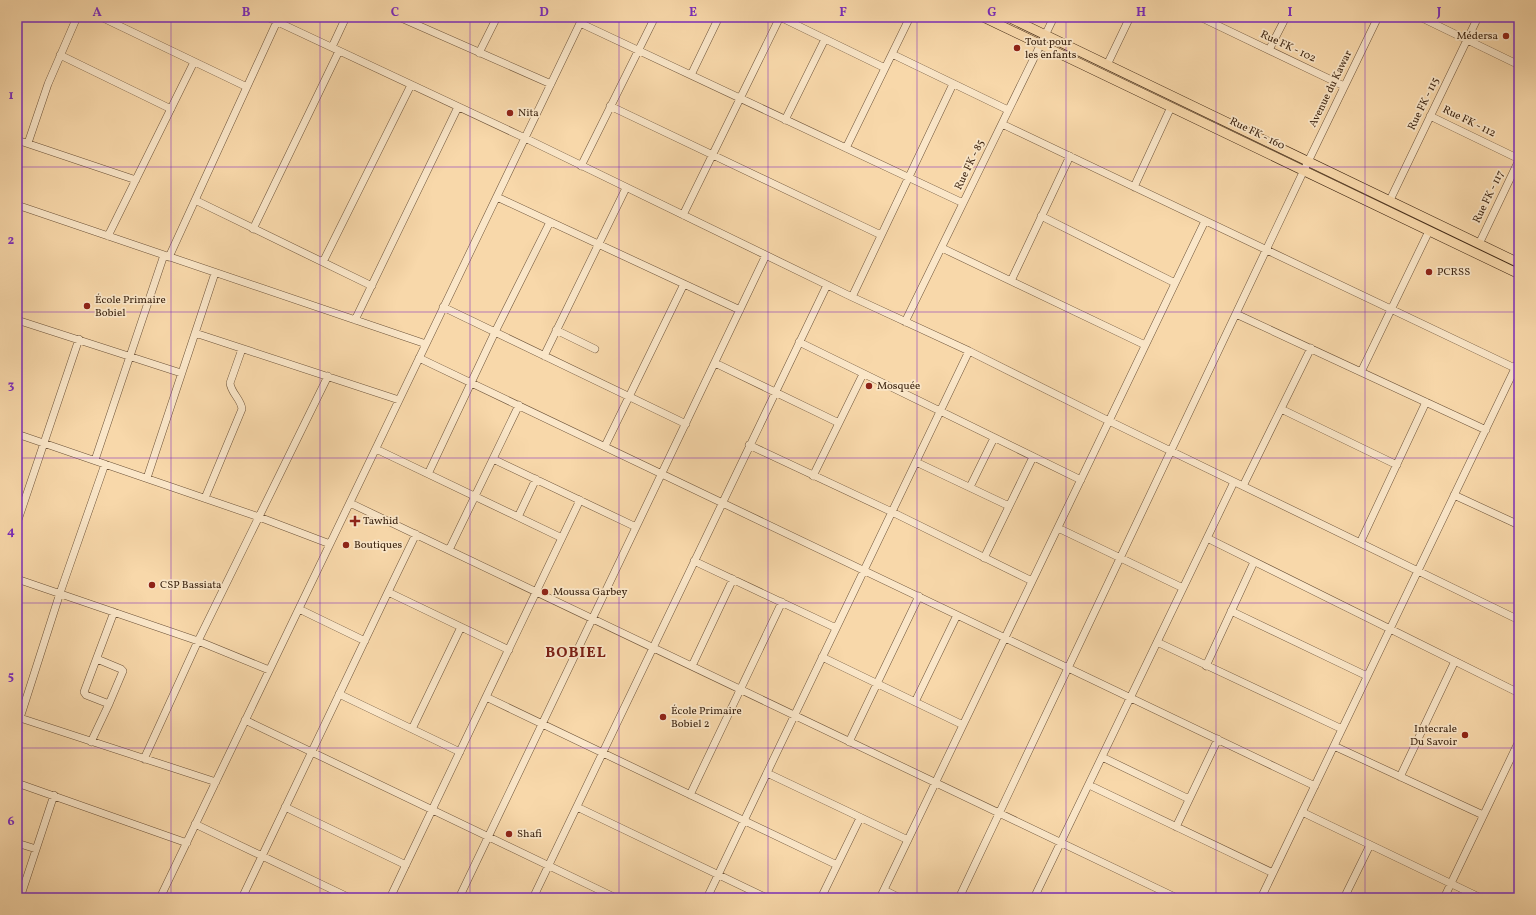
<svg xmlns="http://www.w3.org/2000/svg" width="1536" height="915" viewBox="0 0 1536 915" font-family="Vollkorn,serif">
  <rect width="100%" height="100%" fill="#f8d8aa"/>
  <filter id="stains"><feTurbulence type="fractalNoise" baseFrequency=".005" numOctaves="4"/><feColorMatrix values="0 0 0 0 .2 0 0 0 0 .09 0 0 0 0 .02 0 0 0 .5 -.17"/></filter>
  <radialGradient id="worn" r=".72"><stop offset=".6" stop-color="#630" stop-opacity="0"/><stop offset="1" stop-color="#630" stop-opacity=".3"/></radialGradient>
  <g fill="none" stroke-linecap="round" stroke-linejoin="round">
    <defs>
      <path id="minor" d="M101,17L247,87
        M267,17L525,138L852,297L969,351L1109,421L1519,620
        M399,17L551,84
        M1200,17L1344,86
        M1420,17L1519,65
        M580,23L963,203
        M332,47L346,17
        M1269,50L1286,17
        M479,53L497,17
        M892,54L1008,110
        M60,55L171,109
        M1107,65L1130,17
        M691,75L719,17
        M610,106L881,235
        M1430,116L1519,159
        M785,120L825,39
        M1002,124L1519,370
        M17,140L136,180
        M28,143L48,84L77,17
        M846,148L910,17
        M581,166L655,17
        M1134,187L1171,107
        M497,197L740,310
        M195,200L372,286
        M1390,200L1478,17
        M17,205L426,344
        M683,215L780,17L885,68
        M1041,216L1175,283
        M253,229L339,51
        M108,236L194,62
        M1479,244L1519,160
        M942,248L1145,345
        M169,257L279,17
        M323,262L411,85
        M1011,281L1070,156
        M852,297L953,84
        M443,307L686,424
        M1236,314L1486,430
        M17,320L181,373
        M355,320L458,107
        M905,322L1054,17
        M556,330L595,349
        M195,333L399,400
        M799,342L1081,480
        M544,356L626,188
        M419,358L1315,786
        M715,363L839,423
        M1361,372L1429,231
        M1281,409L1397,465
        M17,434L259,517L330,544
        M749,445L892,512L1032,581
        M605,446L684,284
        M376,449L562,538
        M493,459L636,527
        M95,460L164,255
        M916,462L1009,506
        M428,474L495,332L550,222
        M813,476L863,374
        M147,478L215,273
        M1243,486L1311,348
        M970,487L994,438
        M1454,495L1519,525
        M205,498L242,409C241,399 231,393 230,383L242,349
        M350,503L1177,898
        M518,517L536,479
        M17,523L79,339
        M1058,528L1183,588
        M1207,538L1519,693
        M1360,543L1426,402
        M449,550L519,405
        M984,558L1033,457
        M694,561L836,628
        M17,579L198,641L269,670
        M388,592L416,534
        M299,609L365,641
        M1231,611L1367,676
        M1157,642L1342,729
        M822,657L963,725
        M97,659L121,669L123,671L109,704
        M692,666L733,579
        M1206,666L1254,562
        M339,694L460,752
        M486,697L837,865
        M915,702L957,615
        M17,717L216,782
        M20,718L60,593L105,464
        M245,720L616,898
        M412,729L461,627
        M91,742L109,704L86,695L84,692L114,612
        M849,742L919,596
        M1334,746L1483,815
        M1102,757L1189,799
        M144,759L198,641L328,376
        M767,773L908,840
        M1400,777L1455,661
        M17,783L187,843
        M1089,785L1273,873
        M690,795L782,602
        M285,807L406,865
        M577,807L767,898
        M1302,812L1481,898
        M195,824L350,898
        M1176,827L1218,739
        M17,843L36,849
        M884,890L900,898
        M20,898L54,795
        M160,898L583,17
        M242,898L388,592L509,650
        M390,898L580,500
        M459,898L766,255
        M533,898L827,285
        M707,898L969,351
        M821,898L860,818
        M880,898L1205,221
        M959,898L1304,170L1378,17
        M1034,898L1234,482
        M1261,898L1519,360
        M1344,898L1370,845
        M1444,898L1519,741
        M1516,898L1519,892"/>
      <path id="major" d="M983,17L1519,274
        M1008,17L1519,263"/>
    </defs>
    <use href="#minor" stroke="#6c5238" stroke-width="8"/>
    <use href="#major" stroke="#3d2512" stroke-width="10"/>
    <use href="#minor" stroke="#fae6c8" stroke-width="7"/>
    <use href="#major" stroke="#f8d8aa" stroke-width="9"/>
  </g>
  <path fill="none" stroke="#7b2cbf" stroke-width="1" stroke-opacity="0.55" d="M171,17V898M320,17V898M470,17V898M619,17V898M768,17V898M917,17V898M1066,17V898M1216,17V898M1365,17V898M17,167H1519M17,312H1519M17,458H1519M17,603H1519M17,748H1519"/>
  <g fill="#8f2418" stroke="#fae6c8" stroke-width="1.5">
    <circle cx="1506" cy="36" r="4"/>
    <circle cx="1017" cy="48" r="4"/>
    <circle cx="510" cy="113" r="4"/>
    <circle cx="1429" cy="272" r="4"/>
    <circle cx="87" cy="306" r="4"/>
    <circle cx="869" cy="386" r="4"/>
    <path d="M353 515h4v4h4v4h-4v4h-4v-4h-4v-4h4z"/>
    <circle cx="346" cy="545" r="4"/>
    <circle cx="152" cy="585" r="4"/>
    <circle cx="545" cy="592" r="4"/>
    <circle cx="663" cy="717" r="4"/>
    <circle cx="1465" cy="735" r="4"/>
    <circle cx="509" cy="834" r="4"/>
  </g>
  <g text-anchor="middle" dominant-baseline="central" stroke-width="3.5" stroke-linejoin="round" paint-order="stroke">
    <g font-size="11" fill="#3d2512" stroke="#fae6c8" text-anchor="start">
      <text x="1498" y="36" text-anchor="end">Médersa</text>
      <text x="1025" y="42">Tout pour<tspan x="1025" dy="13">les enfants</tspan></text>
      <text x="518" y="113">Nita</text>
      <text x="1437" y="272">PCRSS</text>
      <text x="95" y="300">École Primaire<tspan x="95" dy="13">Bobiel</tspan></text>
      <text x="877" y="386">Mosquée</text>
      <text x="363" y="521">Tawhid</text>
      <text x="354" y="545">Boutiques</text>
      <text x="160" y="585">CSP Bassiata</text>
      <text x="553" y="592">Moussa Garbey</text>
      <text x="671" y="711">École Primaire<tspan x="671" dy="13">Bobiel 2</tspan></text>
      <text x="1457" y="729" text-anchor="end">Intecrale<tspan x="1457" dy="13">Du Savoir</tspan></text>
      <text x="517" y="834">Shafi</text>
    </g>
    <g font-size="11" fill="#3d2512" stroke="#fae6c8">
      <text transform="translate(1288 47) rotate(25)">Rue FK - 102</text>
      <text transform="translate(1331 89) rotate(-64)">Avenue du Kawar</text>
      <text transform="translate(1424 104) rotate(-64)">Rue FK - 115</text>
      <text transform="translate(1469 122) rotate(26)">Rue FK - 112</text>
      <text transform="translate(1257 134) rotate(26)">Rue FK - 160</text>
      <text transform="translate(970 165) rotate(-64)">Rue FK - 85</text>
      <text transform="translate(1489 197) rotate(-64)">Rue FK - 117</text>
    </g>
    <g font-size="15" font-weight="bold" letter-spacing="1" fill="#7a1f14" stroke="#fae6c8">
      <text x="576" y="653">BOBIEL</text>
    </g>
  </g>
  <rect width="1536" height="915" fill="none" stroke="#f8d8aa" stroke-width="44"/>
  <rect x="22" y="22" width="1492" height="871" fill="none" stroke="#7b2cbf" stroke-width="1.5"/>
  <g font-size="13" text-anchor="middle" font-weight="bold" fill="#7b2cbf">
    <text x="97" y="16">A</text>
    <text x="246" y="16">B</text>
    <text x="395" y="16">C</text>
    <text x="544" y="16">D</text>
    <text x="693" y="16">E</text>
    <text x="843" y="16">F</text>
    <text x="992" y="16">G</text>
    <text x="1141" y="16">H</text>
    <text x="1290" y="16">I</text>
    <text x="1439" y="16">J</text>
    <text x="11" y="99">1</text>
    <text x="11" y="244">2</text>
    <text x="11" y="389">3</text>
    <text x="11" y="535">4</text>
    <text x="11" y="680">5</text>
    <text x="11" y="825">6</text>
  </g>
  <rect width="100%" height="100%" filter="url(#stains)"/>
  <rect width="100%" height="100%" fill="url(#worn)"/>
</svg>
